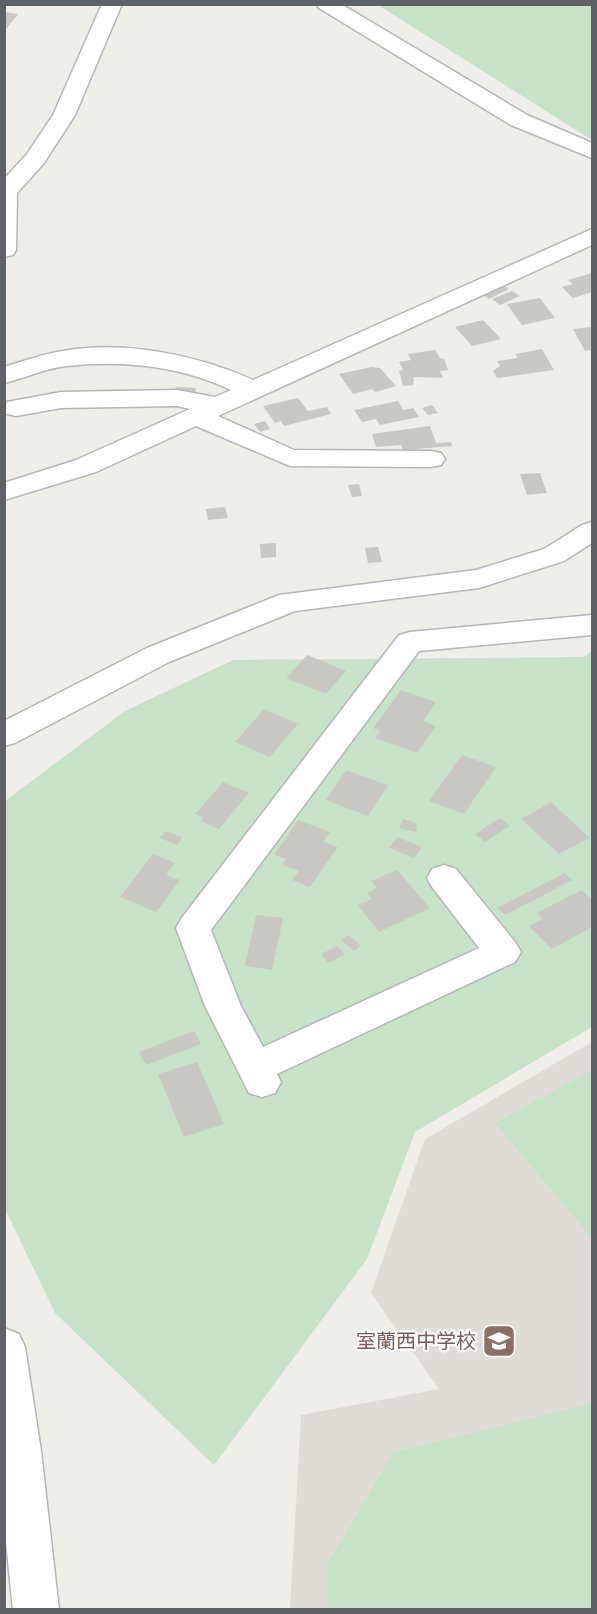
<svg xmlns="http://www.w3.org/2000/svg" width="597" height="1614" viewBox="0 0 597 1614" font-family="'Fira Sans Condensed','Noto Sans JP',sans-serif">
  <rect width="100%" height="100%" fill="#efede7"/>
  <path fill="#dedcd5" d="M592,1042V1609L290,1610L301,1415L439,1389L371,1293L425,1139Z"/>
  <path fill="#c6e3c8" d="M378,5H592V140Z
    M592,651V1027L415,1132L367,1259L214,1465L55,1313L5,1209V801L125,711L233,660L583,657Z
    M592,1070V1238L495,1123Z
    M592,1404V1609H328V1563L394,1452Z"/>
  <path fill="#cac8c3" d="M4,12L18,14L6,29H4Z
    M592,273V292L573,298L562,287L573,284L568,280Z
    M503,285L509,289L489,299L483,295Z
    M512,291L520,296L500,305L492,299Z
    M540,298L555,318L522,325L507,304Z
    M483,320L501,339L472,346L455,327Z
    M592,327V350L585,351L573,329Z
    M542,349L554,370L497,378L493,371L500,366L497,361L518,358L515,354Z
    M435,350L440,358L444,359L448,370L440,371L443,378L414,377L413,385L403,386L399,371L403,370L399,362L411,360L408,354Z
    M371,367L380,368L396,386L376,392L372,389L353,394L339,374Z
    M176,387L196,388L195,392L174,391Z
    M298,398L308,411L327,407L331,414L284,426L281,421L275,423L263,406Z
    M398,401L403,410L413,408L419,417L380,425L376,419L362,422L354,410Z
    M432,405L438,413L428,415L422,408Z
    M265,421L270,429L260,432L254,424Z
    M430,426L436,443L451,442L452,446L403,450L401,445L376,447L372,434Z
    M540,473L547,493L527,495L520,474Z
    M359,484L362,496L352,497L348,485Z
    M225,507L228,518L208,520L206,509Z
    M276,543V557L261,558L260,544Z
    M378,547L382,562L368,563L365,548Z
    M307,655L346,671L326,694L286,678Z
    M401,690L436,702L423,721L436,726L417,753L375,738L380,731L373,728Z
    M264,709L298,724L270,757L235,742Z
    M462,755L496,767L464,814L429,801Z
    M346,770L388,785L368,816L326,800Z
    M223,782L249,793L219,829L201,821L204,818L195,814Z
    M551,802L590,838L559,854L521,819Z
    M500,818L510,826L485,842L475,834Z
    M403,819L417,823L416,832L399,828Z
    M298,820L330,832L323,842L338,847L310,887L292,880L299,871L282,865L286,859L274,855Z
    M165,831L182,837L177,845L160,838Z
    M397,837L422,847L414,858L389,848Z
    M153,854L175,863L166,875L180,880L156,912L120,897Z
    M397,870L430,908L379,932L358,905L372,899L367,893L377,888L371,881Z
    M565,873L572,880L505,915L497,908Z
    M582,890L592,900V927L552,949L529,926L542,919L537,913Z
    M256,915L283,918L272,970L245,966Z
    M348,935L361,945L354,951L341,940Z
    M337,946L345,954L328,963L321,954Z
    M194,1031L201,1044L146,1065L139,1052Z
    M197,1062L224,1124L184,1137L158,1074Z"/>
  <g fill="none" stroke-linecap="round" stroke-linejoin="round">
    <defs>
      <path id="street" d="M102,4H122L75,115L44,163L17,193L16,250L13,255L4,257V179L27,154L53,115Z
        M316,4H341L527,115L592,143V158L511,125L319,8Z
        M592,229V245L218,416L294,450L431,451L441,453L445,459L441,465L431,467L290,466L196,426L96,472L4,500V483L76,460L190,409L177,406L61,408L16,416L7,414L4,411L7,402L61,392L177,390L215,397L231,390C180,366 124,360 67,366C46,368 25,378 4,383V367C24,361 43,354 63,351C124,340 197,355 253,380Z
        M592,522V543L564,561L479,588L295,611L169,662L15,743L4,746V721L147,648L279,595L476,570L544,549L582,525Z
        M592,615V635L419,651L211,930L241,1006L263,1047L479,948L432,887L427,878L432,869L444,865L456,869L515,942L521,952L515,962L277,1074L281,1082L275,1093L262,1097L249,1093L205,1006L176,928L181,919L399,635L410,632Z
        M4,1328L19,1334L25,1347L41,1451L59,1610H13L4,1522Z"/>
    </defs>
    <use href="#street" stroke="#b4b6ba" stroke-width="3"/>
    <use href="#street" fill="#fff" fill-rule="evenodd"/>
  </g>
  <defs>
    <symbol id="school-square" viewBox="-11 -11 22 22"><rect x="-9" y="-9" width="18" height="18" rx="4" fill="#8d6e63" stroke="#fff"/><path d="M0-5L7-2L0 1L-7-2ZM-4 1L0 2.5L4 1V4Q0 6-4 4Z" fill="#fff"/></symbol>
  </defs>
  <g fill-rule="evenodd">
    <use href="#school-square" x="480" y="1322" width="38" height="38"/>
  </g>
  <g text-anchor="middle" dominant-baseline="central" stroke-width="4.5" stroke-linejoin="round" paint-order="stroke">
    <g font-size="20" fill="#785e54" stroke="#fff" text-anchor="end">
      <text x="476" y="1341">室蘭西中学校</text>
    </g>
  </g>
  <rect width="597" height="1614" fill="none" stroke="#5e6165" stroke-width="12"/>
</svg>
